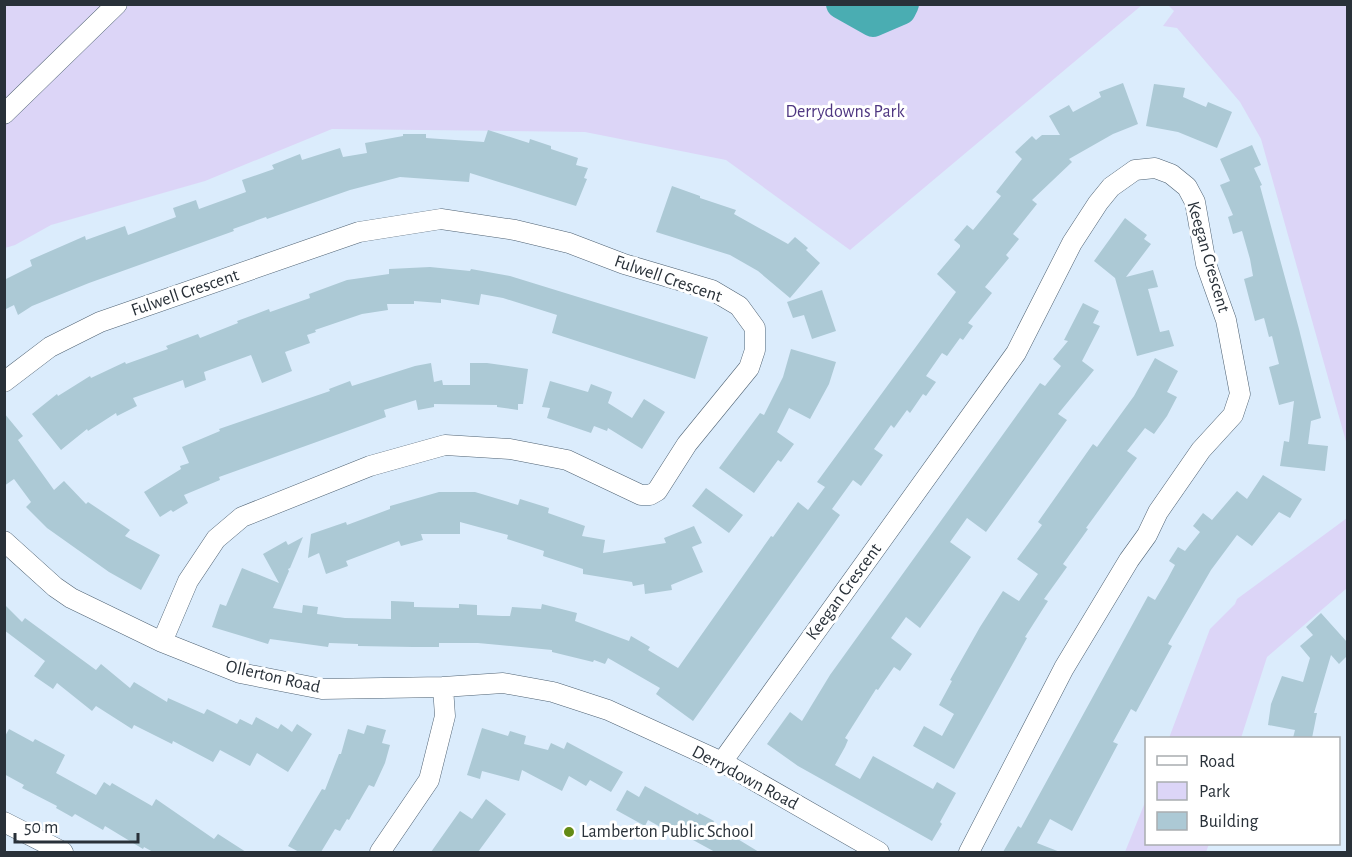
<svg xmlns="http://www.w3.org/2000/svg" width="1352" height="857" viewBox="0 0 1352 857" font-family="'Alegreya Sans',sans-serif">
  <rect width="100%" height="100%" fill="#dbecfc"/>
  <path fill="#dcd5f7" d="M5,5H1142L850,250L726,160L585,132L332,129L205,181L51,225L15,245L5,248Z
    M1168,5H1347V445L1261,139L1240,102L1177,28L1163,26L1174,11Z
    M1347,518V588L1267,657L1241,738H1169L1210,629L1235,604L1237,599Z
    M1146,800V844H1209L1206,852H1125Z"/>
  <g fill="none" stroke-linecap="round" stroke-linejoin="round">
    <path stroke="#4aadb2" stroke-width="30" d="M841,4L873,22L901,10L904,4"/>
  </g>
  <path fill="#acc9d5" d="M1123,83L1138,124L1113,134L1069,159L1072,162L1032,200L1037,204L1013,234L1019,239L1006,255L1009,258L985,287L992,293L968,323L973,326L963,340L960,338L947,356L942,353L926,376L936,382L926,396L923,394L910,413L907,410L894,428L891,425L874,449L883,455L861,486L853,480L832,509L840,515L693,721L656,694L660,688L608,658L605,664L594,660L593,662L552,652V650L478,643H439V647H413L358,646V644L329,643L328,647L270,639L268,644L212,627L220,604L226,606L242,568L279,583L263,554L286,541L288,545L303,537L290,568L288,569L289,571L273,608L302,613L303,605L318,607L317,614L345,618L391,619V601L414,602V607L459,608V604L477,605V615L502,616H510L512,607L541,609L542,604L577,613L575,621L629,641L631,636L650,647L648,650L678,668L771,536L773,537L798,502L808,510L825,487L817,482L956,292L937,274L960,247V245L954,240L967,225L973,230L1001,196L996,192L1022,159L1015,152L1032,136L1036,140L1042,135H1060L1049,116L1069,105L1073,112L1101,97L1099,92Z
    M1154,84L1185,88L1183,97L1206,107L1208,102L1232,112L1217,148L1178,132L1146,126Z
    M488,130L529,143L530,139L551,146V149L578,158L576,165L588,168L584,178L587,179L576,206L470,173L469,182L400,177L350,190L267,219L266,217L233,229L234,231L89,283L32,306L18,315L14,305L4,310V280L32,266L30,260L85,236L86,240L125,226L128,235L176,217L173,208L196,200L199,209L246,192L242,180L274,169L272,165L300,154L302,160L340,148L343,157L367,153L365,143L403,136V134H426V138L484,142Z
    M1252,145L1261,165L1254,168L1262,185L1260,186L1299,329L1321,418L1311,421L1308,444L1328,446L1325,471L1280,466L1284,441L1289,442L1294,401L1279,405L1269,367L1279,364L1272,336L1269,337L1264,318L1255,321L1244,279L1253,276L1250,259L1242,231L1233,234L1228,217L1233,215L1220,185L1230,181L1220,159Z
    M672,186L700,196V198L736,210L734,214L788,244L795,237L808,248L806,250L820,263L790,298L758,271L730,255L656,232Z
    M1125,218L1147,235L1144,239L1151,244L1126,277L1153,270L1158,287L1148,289L1160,332L1169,330L1174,346L1137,356L1115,278L1094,261Z
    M430,267L470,271L471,269L510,276L708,337L695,379L552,333L557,315L503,298L481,294L479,305L441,299V303L414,301V304H387L388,310L362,314L315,330L316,332L307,335L310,343L285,352L292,371L262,383L251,355L204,372L206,380L185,388L183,380L133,398L137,406L117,416L116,413L88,431L87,429L61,450L32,414L57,394L58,396L90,376L91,378L125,362L126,364L168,349L166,346L198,334L200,338L238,323L237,321L269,309L270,312L310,298L309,294L347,280L389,274V269Z
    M822,290L836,331L812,339L804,315L793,318L787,302Z
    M1083,303L1099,311L1093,323L1100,326L1082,361L1094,370L1058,414L1067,420L986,532L967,518L950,542L971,557L920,628L906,617L891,638L912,654L900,671L894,667L878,690L876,689L845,738L848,740L845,747L835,765L860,779L873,756L933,789L937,782L956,793L940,822L942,824L932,841L798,766L767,744L790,712L802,721L830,675L1040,383L1045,386L1061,366L1053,359L1068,341L1064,340Z
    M791,349L836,362L829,384L810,419L789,408L777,432L794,444L781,462L778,460L754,493L719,468L760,413L764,415L783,377Z
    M1155,358L1178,371L1167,392L1177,397L1167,416L1154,434L1145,428L1127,451L1137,458L1086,528L1088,529L1063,564L1067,567L1044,599L1048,601L1025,637L1027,638L954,769L913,746L924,726L942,736L954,714L939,705L952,681L950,680L980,627L1003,591L1019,601L1038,574L1017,559L1042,525L1038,522L1093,444L1097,447L1134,396Z
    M431,363L434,382L442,380L443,385H470V363H487L528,369L523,404H518V410L497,407V405L434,404V407L418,410L416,400L384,410L386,417L219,477L220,480L184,495L188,503L173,512L171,510L160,517L144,492L181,469L180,466L189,463L182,447L220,431L219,429L330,391L329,389L350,381L352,386L415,366Z
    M550,381L588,392L591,384L612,392L608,403L632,418L644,399L665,412L642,449L608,428L607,431L594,426L591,433L547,418L550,408L542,407Z
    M4,413L23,436L18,440L54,490L64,481L86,504L88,502L130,530L125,536L160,555L141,590L109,572L47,528L26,507L31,502L14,479L4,486Z
    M1263,475L1302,499L1290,518L1279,512L1252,546L1237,535L1211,570L1168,644L1172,646L1136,712L1131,709L1113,742L1118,744L1072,831L1050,819L1037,843L1060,852H1003L1018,826L1021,828L1148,596L1155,600L1167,580L1175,565L1169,561L1178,547L1185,551L1200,532L1193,526L1203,513L1212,520L1237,491L1247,499Z
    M706,488L743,515L729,533L692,506Z
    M439,492H475L518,505L520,499L549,508L548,513L585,526L582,536L605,540L603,553L666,543L664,538L694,526L702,543L692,547L703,572L671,585L672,590L645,594L644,584L633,586L632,582L583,574V569L543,556L544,551L507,539L508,535L460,522V534H421L423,540L401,546L399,541L346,561L348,566L326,574L319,553L308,558L311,534L346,522L347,525L390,509V506Z
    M4,604L22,622L25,618L96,670L101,664L130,688L134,682L167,702L168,698L204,714L207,709L237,724L240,719L252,725L256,717L278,729L281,724L292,732L297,724L312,734L288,772L257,753L250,766L220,750L213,762L173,741L172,744L134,725L132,729L96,706L92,711L57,683L53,689L34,676L45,661L4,630Z
    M1321,613L1347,642V656L1339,664L1331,655L1314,713H1317L1312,738H1293L1295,730L1268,725L1271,704L1282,676L1303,682L1310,658L1300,646L1313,635L1306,627Z
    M367,725L386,730L382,743L390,745L385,763L374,787L369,785L349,820L347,819L340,831L335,829L321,852H299L288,846L322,789L325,790L339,754H341L348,729L364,734Z
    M482,728L508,736L510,731L526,736L524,744L548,750L551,743L564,749L567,742L623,772L611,792L590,780L586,786L569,776L562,791L522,770L519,781L482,771L480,779L467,775Z
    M9,729L33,742L35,739L65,755L56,773L96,795L104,782L110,786L112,783L152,806L156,799L214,839L218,834L246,852H153L144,847L143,849L105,826L103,830L75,814L72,817L56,808L57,806L22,788L24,785L4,774V738Z
    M645,786L698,815L699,813L714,821L713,824L759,852H715L682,834L680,838L648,820L645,826L616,810L627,790L639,797Z
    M486,799L506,814L478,852H431L460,811L472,819Z"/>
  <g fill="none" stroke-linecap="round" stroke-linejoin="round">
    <defs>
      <path id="minor" d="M4,114L117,4
        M4,382L50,347L100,322L359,232L441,219L515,230L569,243L624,264L712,290L739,306L755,328V350L749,368L687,444L657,491L650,495H641L567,460L510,449L445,445L370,466L242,517L216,539L188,581L162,642
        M4,541L55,587L71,598L162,642L240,673L322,689L443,687L503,683L553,692L608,710L722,762L879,852
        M722,762L1016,353L1072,243L1098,203L1111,187L1135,170L1155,168L1171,174L1187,187L1195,202L1206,264L1226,320L1240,394L1233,415L1201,450L1158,512L1147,535L1129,560L1064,668L969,852
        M4,822L63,852
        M380,852L429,780L445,716L443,687"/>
    </defs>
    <use href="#minor" stroke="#4f6273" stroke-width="21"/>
    <use href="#minor" stroke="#fff" stroke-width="20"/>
  </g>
  <circle fill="#648b15" stroke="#fff" stroke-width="2" cx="569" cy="832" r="6"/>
  <g text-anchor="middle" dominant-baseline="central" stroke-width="6" stroke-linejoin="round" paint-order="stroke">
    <g font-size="18" fill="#4e3681" stroke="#fff">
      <text x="845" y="112">Derrydowns Park</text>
    </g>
    <g font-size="18" fill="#293139" stroke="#fff">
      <text transform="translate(1208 257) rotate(74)">Keegan Crescent</text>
      <text transform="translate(668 279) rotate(19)">Fulwell Crescent</text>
      <text transform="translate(185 293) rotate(-19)">Fulwell Crescent</text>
      <text transform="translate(844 592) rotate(-54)">Keegan Crescent</text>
      <text transform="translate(273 677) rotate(13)">Ollerton Road</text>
      <text transform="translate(745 778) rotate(28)">Derrydown Road</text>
    </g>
    <g font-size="18" fill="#293139" stroke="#fff" text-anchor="start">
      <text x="581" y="832">Lamberton Public School</text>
    </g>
  </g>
  <rect width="1352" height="857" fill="none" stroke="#293139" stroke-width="12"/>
  <rect x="1145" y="737" width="195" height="108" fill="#ffffff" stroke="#a9adb0" stroke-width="1.5"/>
  <rect x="1157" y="756" width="30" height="9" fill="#ffffff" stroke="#a9adb0" stroke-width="1.5"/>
  <text x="1199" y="767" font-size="18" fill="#293139">Road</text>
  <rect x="1157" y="782" width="30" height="18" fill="#dcd5f7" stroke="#a9adb0" stroke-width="1.5"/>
  <text x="1199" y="797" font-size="18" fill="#293139">Park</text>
  <rect x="1157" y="812" width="30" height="18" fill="#acc9d5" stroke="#a9adb0" stroke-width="1.5"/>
  <text x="1199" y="827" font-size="18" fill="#293139">Building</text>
  <path d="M15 833v9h123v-9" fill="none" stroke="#293139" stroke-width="3"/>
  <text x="24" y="833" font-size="18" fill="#293139" stroke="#ffffff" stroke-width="4.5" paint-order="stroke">50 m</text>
</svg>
